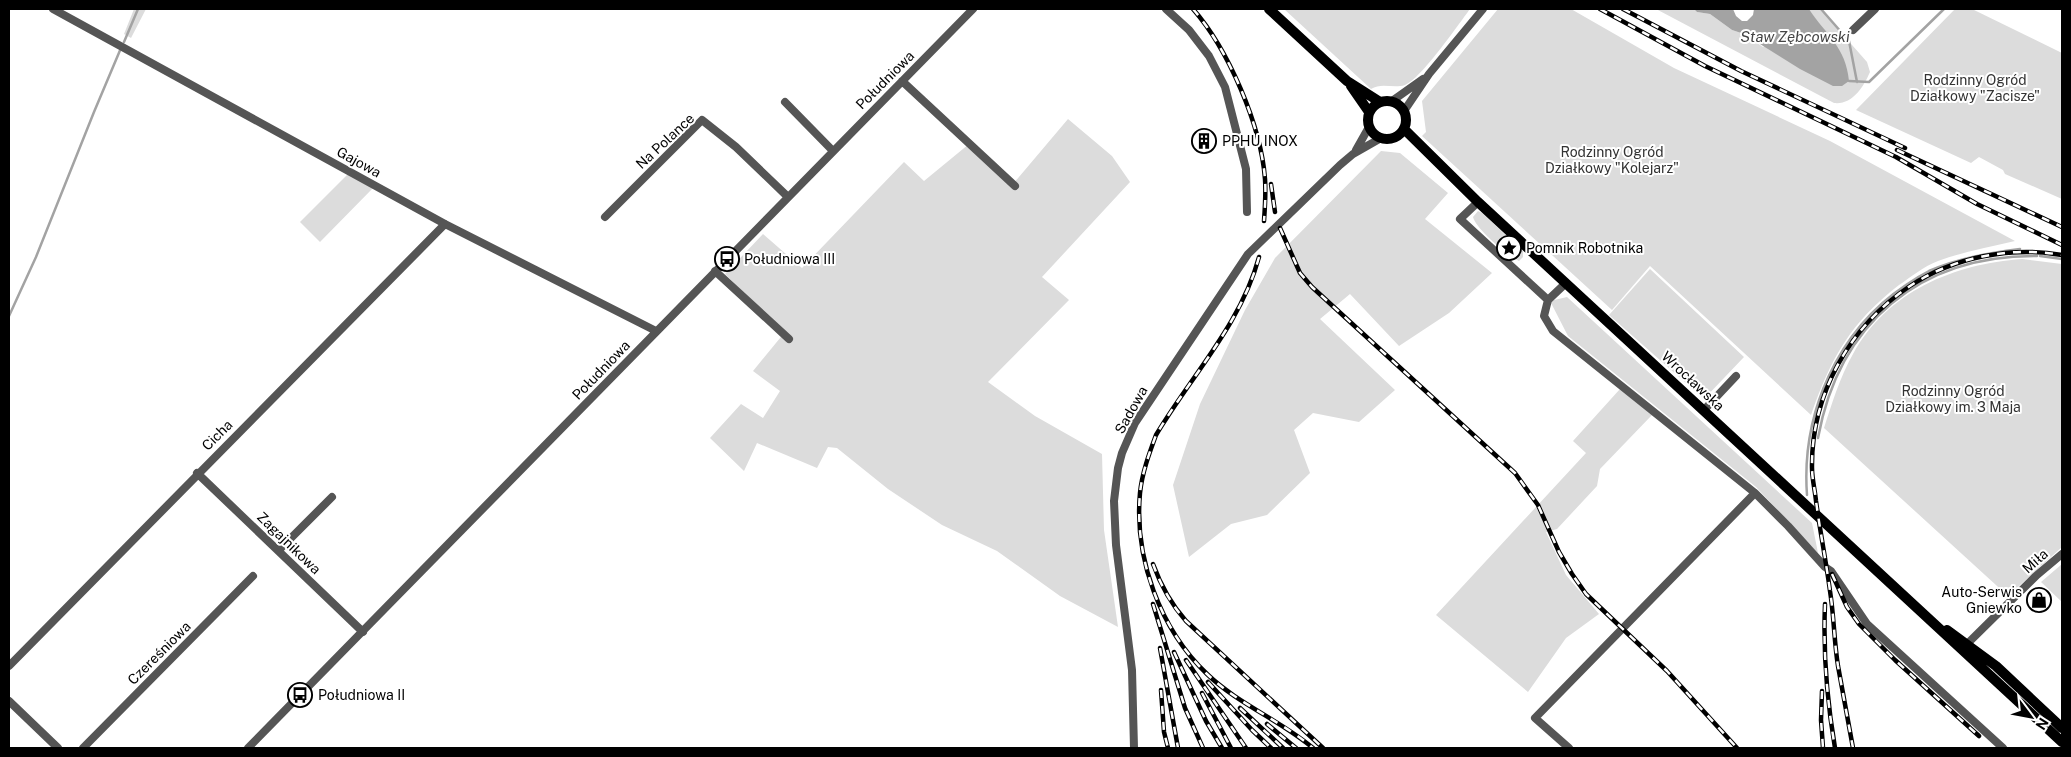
<svg xmlns="http://www.w3.org/2000/svg" width="2071" height="757" viewBox="0 0 2071 757" font-family="'Public Sans',sans-serif">
  <rect width="100%" height="100%" fill="#fff"/>
  <path fill="#dcdcdc" d="M134,9H146L131,38L124,34Z
    M1284,9H1470C1458,25 1421,79 1405,85C1393,89 1382,82 1371,89Z
    M1498,9H1571L1674,68L1830,141L2015,241C1990,247 1962,252 1938,261C1924,266 1911,277 1899,285C1850,323 1831,358 1811,415L1650,266L1612,310L1422,136L1426,132L1422,101Z
    M1656,9H1694L1697,12L1710,14L1732,30L1744,34L1763,47L1816,20L1809,9H1823V12L1867,62L1870,72C1863,88 1852,105 1834,103Z
    M1955,9H1972L2062,53V199L2005,174L2003,170L1979,157L1971,163L1856,110Z
    M1068,119L1112,156L1130,182L1042,277L1069,300L988,382L1035,416L1102,454L1104,530L1118,627L1060,596L997,551L942,525L888,489L837,448L828,447L817,468L757,443L744,471L710,438L741,404L763,418L780,391L753,371L785,332L725,274L763,234L802,268L904,162L924,181L969,144L1013,184Z
    M1381,151L1400,153L1448,193L1425,219L1492,273L1449,313L1399,346L1350,294L1320,319L1395,390L1359,422L1313,413L1294,430L1310,473L1267,515L1231,524L1189,557L1173,485L1200,404L1245,310L1275,258Z
    M348,174L374,187L320,242L300,222Z
    M1478,211L1482,213L1523,251V257L1519,261C1507,255 1476,229 1473,217Z
    M2022,259L2062,264V547L2008,596L1824,428C1832,403 1840,377 1853,354C1888,291 1954,264 2022,259Z
    M1650,269L1744,357L1704,399L1609,315Z
    M1567,297L1812,523L1818,553L1756,487L1568,336L1550,301Z
    M1620,389L1652,415L1600,469L1597,486L1557,529L1546,532L1566,575L1599,614L1566,638L1528,692L1436,615L1586,453L1573,441Z
    M2062,564V602L2041,582Z"/>
  <path fill="#a3a3a3" d="M1694,9H1733L1736,16L1742,21H1747L1753,15L1754,9H1809C1826,35 1846,47 1849,81L1842,86H1833L1800,69L1744,34L1732,30L1710,14L1697,12Z"/>
  <g fill="none" stroke-linecap="round" stroke-linejoin="round">
    <path stroke="#a3a3a3" stroke-width="2.5" d="M1821,9L1849,41L1857,82
      M124,42L138,9
      M1849,81L1869,82L1944,9
      M2040,256L2062,259
      M9,316L36,257L94,112L121,48
      M1818,438C1839,323 1920,255 2037,256
      M1807,495C1801,413 1838,330 1906,285C1913,280 1921,275 1929,271C1958,258 1989,253 2020,249"/>
    <path stroke="#555" stroke-width="8" d="M53,9L445,224L656,331
      M1166,9L1189,30L1209,56L1225,87L1246,169L1247,212
      M1853,30L1875,9
      M902,81L1015,186
      M1392,101L1423,79
      M785,102L833,151
      M1404,111L1429,74L1483,9
      M1356,150L1369,127
      M1478,202L1460,219L1548,300L1566,283
      M605,217L702,120L736,147L788,197
      M715,271L789,339
      M1548,300L1544,316L1553,331L1755,493L1788,526L1825,567L1831,571L1867,624L2003,748
      M1704,410L1736,376
      M197,473L363,632
      M279,550L332,497
      M1963,648L2037,575L2062,554
      M9,666L445,224
      M9,701L58,748
      M83,748L253,576
      M248,748L973,9
      M1134,748L1132,670L1116,545L1114,501L1118,468L1122,453L1135,423L1248,254L1340,165L1353,154L1381,138
      M1569,748L1535,718L1755,493"/>
    <path stroke="#000" stroke-width="10" d="M1269,9L1347,81L1380,102
      M1351,86L1369,112
      M1368 120a19 19 0 1 1 38 0a19 19 0 1 1-38 0Z
      M1404,129L1478,202L2062,742
      M1947,630L1996,666L2062,728"/>
    <defs>
      <path id="rail" d="M1193,9C1228,49 1261,125 1265,179C1266,193 1265,207 1264,221
        M1600,9L1705,66L1896,157L1977,204L2062,245
        M1623,9L1741,71L1905,148
        M1897,150L2062,227
        M1271,184L1275,212
        M1280,228L1300,273L1312,287L1515,473L1538,505L1559,552L1572,574L1586,594L1667,671L1737,748
        M1259,257C1241,324 1191,376 1156,435C1149,454 1142,473 1140,493C1134,558 1160,629 1207,674C1238,704 1280,720 1313,748
        M1153,564C1161,586 1171,604 1186,621L1323,748
        M1832,574L1847,607L1859,624L1895,660L1979,736
        M1153,604L1185,708L1203,748
        M1825,604C1823,652 1827,701 1835,748
        M1160,648L1178,748
        M1174,652L1206,721L1222,748
        M1186,660L1246,748
        M1208,682L1252,730L1271,748
        M1161,690L1164,732L1168,748
        M1822,691L1821,720L1823,748
        M1202,693L1231,748
        M1240,708L1283,748
        M1267,724L1296,748
        M1853,748C1848,721 1843,694 1838,666C1834,641 1834,616 1830,591C1826,561 1820,531 1816,501C1815,490 1812,479 1812,468C1811,394 1850,326 1910,286C1954,257 2011,246 2062,255"/>
    </defs>
    <use href="#rail" stroke="#000" stroke-width="4.5"/>
    <use href="#rail" stroke="#fff" stroke-width="2.5" stroke-dasharray="8" stroke-linecap="butt"/>
  </g>
  <defs>
    <symbol id="building-ring" viewBox="-11 -11 22 22"><circle r="9.5" fill="#fff" stroke="#000" stroke-width="1.5"/><path d="M-4-6H4V6H1V3H-1V6H-4ZM-2.5-4.3h1.7v1.8h-1.7ZM.8-4.3h1.7v1.8H.8ZM-2.5-1h1.7V.8h-1.7ZM.8-1h1.7V.8H.8Z" fill="#000"/></symbol>
    <symbol id="sight-ring" viewBox="-11 -11 22 22"><circle r="9.5" fill="#fff" stroke="#000" stroke-width="1.5"/><path d="M0-6L1.8-2.2L6-1.7L2.9 1.2L3.7 5.4L0 3.3L-3.7 5.4L-2.9 1.2L-6-1.7L-1.8-2.2Z" fill="#000"/></symbol>
    <symbol id="bus-ring" viewBox="-11 -11 22 22"><circle r="9.5" fill="#fff" stroke="#000" stroke-width="1.5"/><path d="M-5-6H5V4H4V6H2V4H-2V6H-4V4H-5ZM-3.5-4V0h7V-4ZM-3.5 1.2v1.5H-2V1.2ZM2 1.2v1.5H3.5V1.2Z" fill="#000"/></symbol>
    <symbol id="shop-ring" viewBox="-11 -11 22 22"><circle r="9.5" fill="#fff" stroke="#000" stroke-width="1.5"/><path d="M-5-2.5h2.3a2.7 3.5 0 0 1 5.4 0H5L5.5 6h-11ZM-1.5-2.5h3a1.5 2.3 0 0 0-3 0Z" fill="#000"/></symbol>
  </defs>
  <g fill-rule="evenodd">
    <use href="#building-ring" x="1190" y="127" width="28" height="28"/>
    <use href="#sight-ring" x="1495" y="234" width="28" height="28"/>
    <use href="#bus-ring" x="713" y="245" width="28" height="28"/>
    <use href="#shop-ring" x="2025" y="586" width="28" height="28"/>
    <use href="#bus-ring" x="286" y="681" width="28" height="28"/>
  </g>
  <g text-anchor="middle" dominant-baseline="central" stroke-width="4" stroke-linejoin="round" paint-order="stroke">
    <g font-size="14" fill="#000" stroke="#fff">
      <text transform="translate(885 80) rotate(-45)">Południowa</text>
      <text transform="translate(665 141) rotate(-43)">Na Polance</text>
      <text transform="translate(359 162) rotate(29)">Gajowa</text>
      <text transform="translate(601 370) rotate(-46)">Południowa</text>
      <text transform="translate(1693 381) rotate(43)">Wrocławska</text>
      <text transform="translate(1131 410) rotate(-61)">Sadowa</text>
      <text transform="translate(217 435) rotate(-45)">Cicha</text>
      <text transform="translate(289 543) rotate(44)">Zagajnikowa</text>
      <text transform="translate(2035 561) rotate(-42)">Miła</text>
      <text transform="translate(159 653) rotate(-45)">Czereśniowa</text>
    </g>
    <g font-size="14" fill="#333" stroke="#fff">
      <text x="1975" y="80">Rodzinny Ogród<tspan x="1975" dy="16">Działkowy "Zacisze"</tspan></text>
      <text x="1612" y="152">Rodzinny Ogród<tspan x="1612" dy="16">Działkowy "Kolejarz"</tspan></text>
      <text x="1953" y="391">Rodzinny Ogród<tspan x="1953" dy="16">Działkowy im. 3 Maja</tspan></text>
    </g>
    <g font-size="14" fill="#000" stroke="#fff" text-anchor="start">
      <text x="1222" y="141">PPHU INOX</text>
      <text x="1526" y="248">Pomnik Robotnika</text>
      <text x="744" y="259">Południowa III</text>
      <text x="2022" y="592" text-anchor="end">Auto-Serwis<tspan x="2022" dy="16">Gniewko</tspan></text>
      <text x="318" y="695">Południowa II</text>
    </g>
    <g font-size="15" font-style="italic" fill="#444" stroke="#fff">
      <text x="1795" y="36">Staw Zębcowski</text>
    </g>
  </g>
  <rect width="2071" height="757" fill="none" stroke="#000000" stroke-width="20"/>
  <g transform="translate(2031 717) rotate(122)" stroke="#ffffff" stroke-width="4" paint-order="stroke">
  <path d="M0-4L9 19L0 12L-9 19Z" fill="#000000"/>
  <text y="-8" font-size="14" font-weight="bold" text-anchor="middle" fill="#000000">N</text>
  </g>
</svg>
